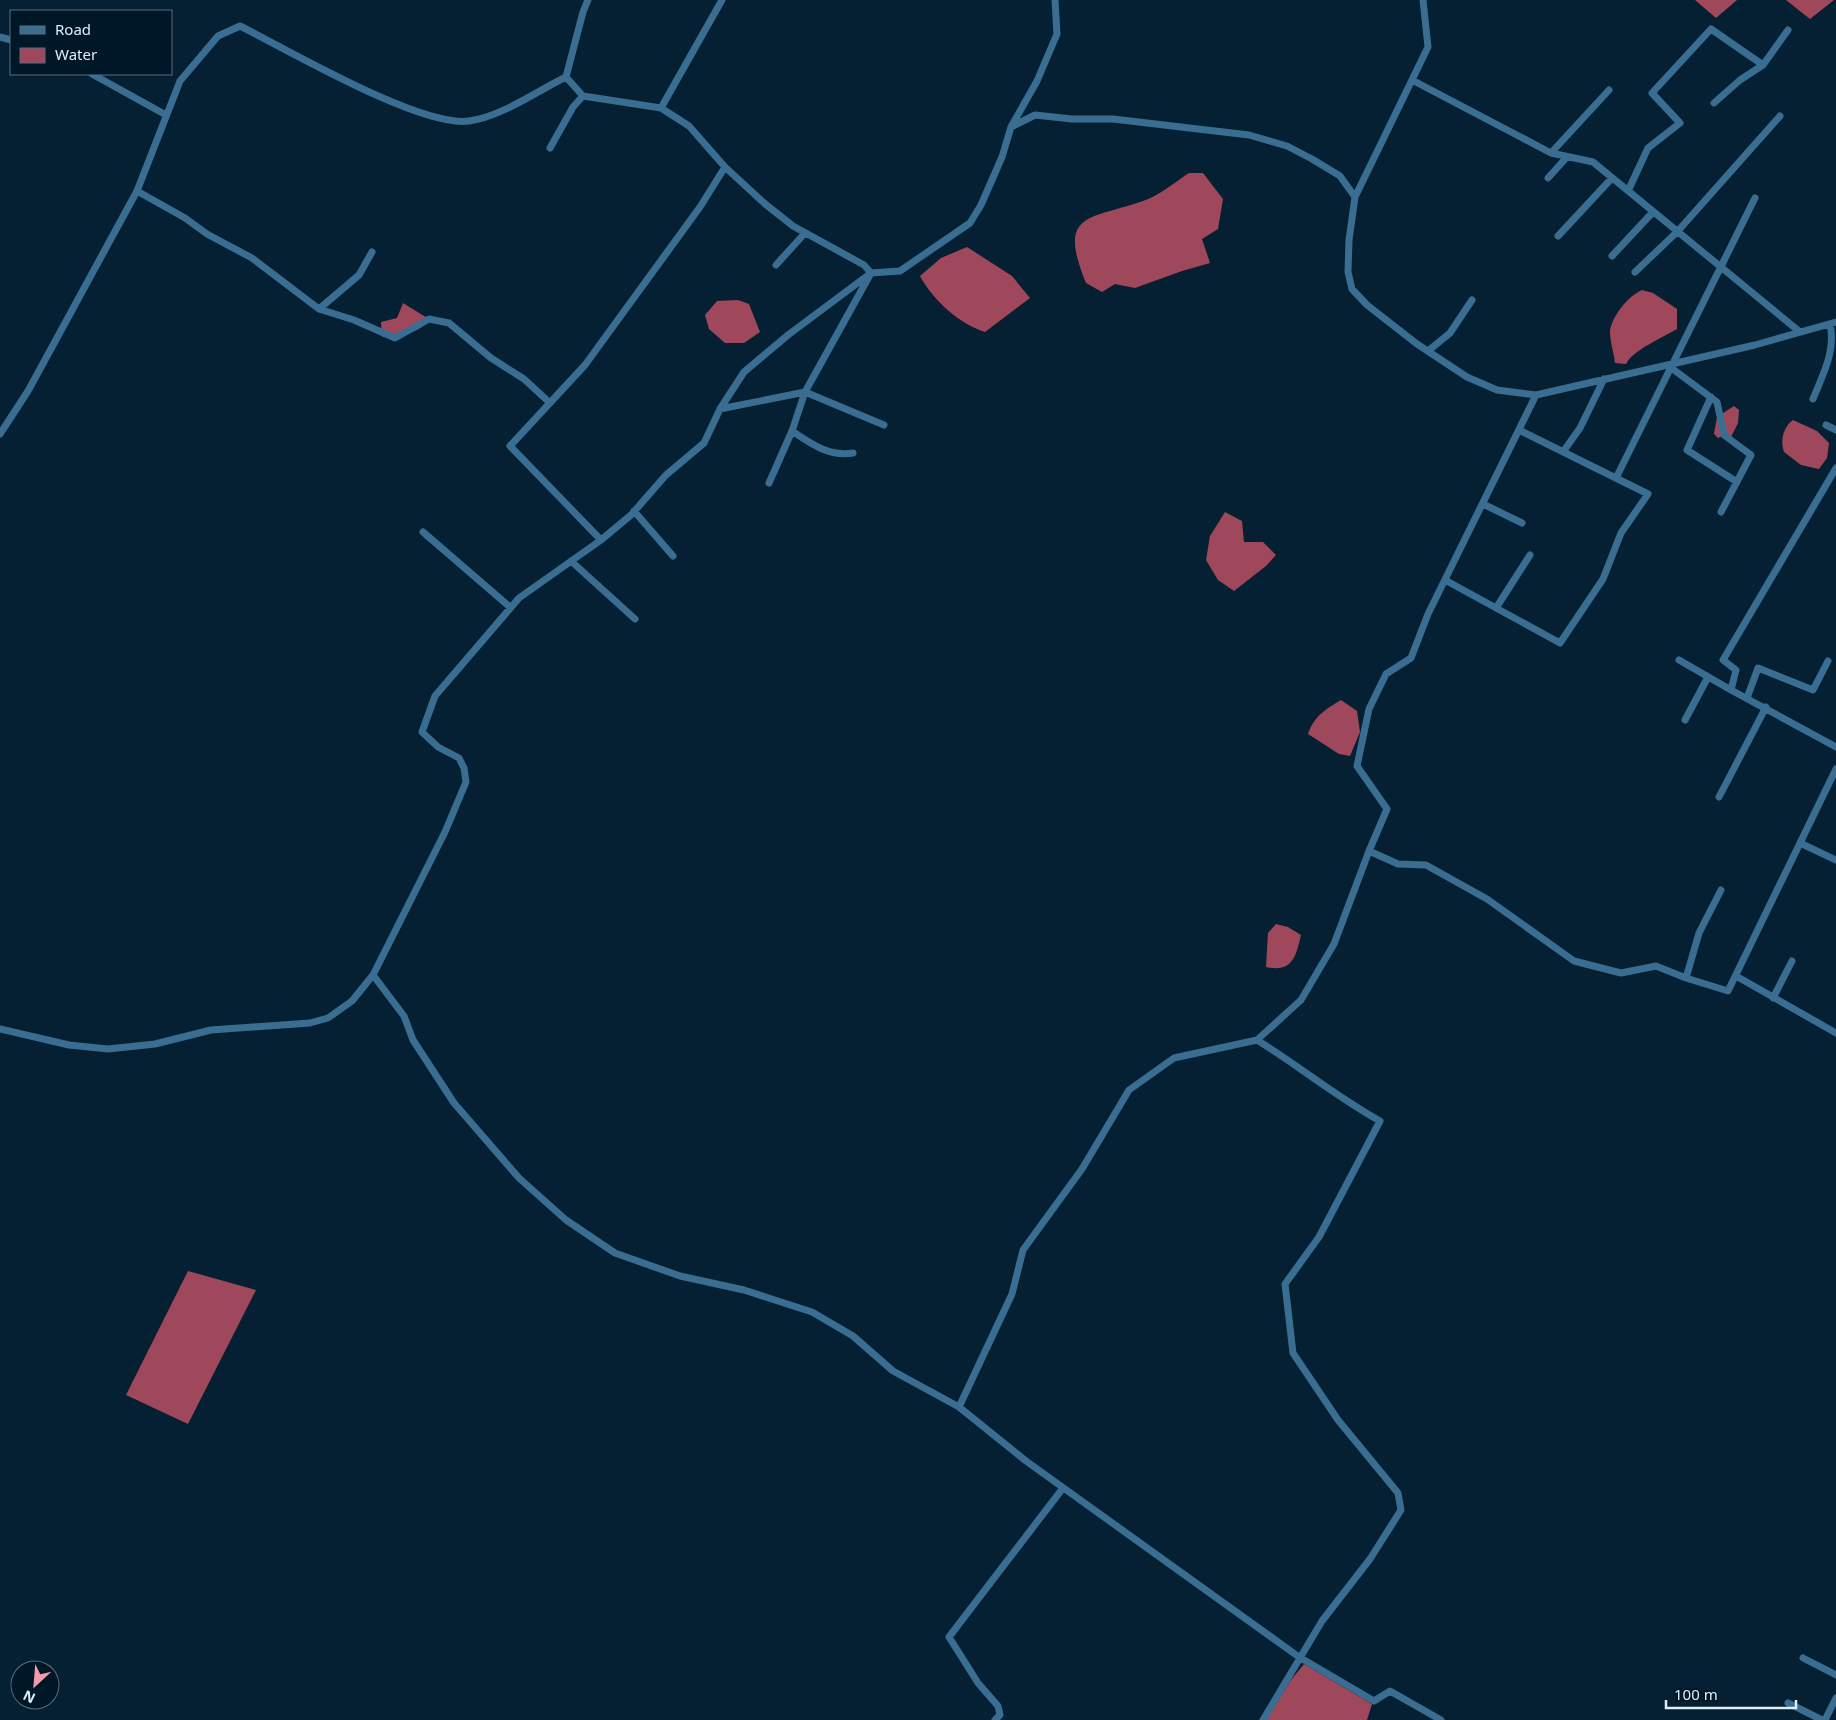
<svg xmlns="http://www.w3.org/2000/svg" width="1836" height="1720" viewBox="0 0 1836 1720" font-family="'Noto Sans',sans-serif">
  <rect width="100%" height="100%" fill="#052032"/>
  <path fill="#a0485b" d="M1695,0H1737L1716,18Z
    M1786,0H1834L1810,19Z
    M1189,173H1203L1223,199L1218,229L1202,239L1210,263L1182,271L1135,288L1115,284L1102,292L1086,283C1057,212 1088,220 1143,201C1159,196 1175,182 1189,173Z
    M967,247L1012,276L1030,298L985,332C958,323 934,301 920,276L941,258Z
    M1642,290L1653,293L1677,309V329C1662,338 1633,350 1626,364L1615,363C1614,353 1610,342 1610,332C1611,317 1629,295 1642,290Z
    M738,300L749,304L760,332L744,343H725L709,329L705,315L717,301Z
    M403,303L429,319C419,335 400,334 382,337L381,322L397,318Z
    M1734,406L1739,410L1738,423L1730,439L1724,435L1718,438L1714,434L1717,417Z
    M1793,420L1817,431L1829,443L1827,458L1819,469L1801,465L1784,452C1780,441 1783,427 1793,420Z
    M1225,512L1242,521L1244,542H1263L1276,555L1266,566L1234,591L1218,580L1206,560L1210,536Z
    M1341,700L1357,711L1360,732L1350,756L1339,754L1308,734C1314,716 1326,709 1341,700Z
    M1276,924L1288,927L1301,935C1296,957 1292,973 1266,967L1268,933Z
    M188,1271L256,1290L188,1424L126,1395Z
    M1304,1664L1372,1704L1367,1720H1266L1291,1680Z"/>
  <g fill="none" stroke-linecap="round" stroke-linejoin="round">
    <path stroke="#396e92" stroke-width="7" d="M0,37L11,40
      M1763,65L1788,30
      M92,74L166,115
      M566,77L583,96
      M1412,80L1551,153L1593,162L1800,332
      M661,108L722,0
      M1011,127L1037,81L1057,34L1055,0
      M1551,153L1609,90
      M1548,178L1567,157
      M137,191L185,218L207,234L252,258L319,309L354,320L395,338L429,319L449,323L491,358L524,379L550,403
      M1628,191L1648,148L1680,123L1652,93L1711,29L1763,65L1740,80L1714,103
      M1355,197L1428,47L1423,0
      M1558,236L1612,178
      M1612,256L1653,212
      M776,265L805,233
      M1635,272L1677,232L1780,116
      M319,309L359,275L372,252
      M1428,351L1450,333L1472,300
      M1670,367L1717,402L1724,435L1751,455L1721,512
      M1711,397L1687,450L1737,482
      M1813,399C1823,374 1836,351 1830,324
      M720,409L805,392L884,425
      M1826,425L1836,430
      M792,431C811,444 829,457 853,453
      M0,434L28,391L137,191L180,81L218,36L240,26C288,50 421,128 469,121C501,117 537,91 566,77L583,12L588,0
      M1563,452L1580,428L1604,379
      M1836,468L1723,660L1736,670L1731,690L1836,747
      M1616,478L1755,198
      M769,483L792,431L805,392L871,273L900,271L970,223L981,205L1002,157L1011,127L1035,115L1072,119H1113L1249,135L1287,146L1312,159L1340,176L1355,197L1349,240L1348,272L1352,289L1367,305L1417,344L1467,377L1497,390L1536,395L1755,345L1836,322
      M1483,504L1522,523
      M634,511L673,556
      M423,532L510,607
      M601,540L510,446L585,365L700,207L725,167
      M571,561L635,619
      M1445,580L1560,643L1603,579L1621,533L1648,494L1519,430
      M1498,605L1530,555
      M1679,660L1731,690
      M1747,698L1758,668L1813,690L1828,661
      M1685,720L1708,677
      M1719,797L1766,707
      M1800,843L1836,860
      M1369,851L1387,809L1357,766L1369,709L1386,674L1411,658L1428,614L1536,395
      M373,975L404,1016L413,1040L454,1103L519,1178L566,1220L615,1253L680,1276L744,1290L812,1312L853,1336L893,1371L959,1407L1012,1294L1023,1250L1082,1169L1129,1090L1174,1058L1257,1040
      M1736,976L1836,1033
      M1686,978L1699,933L1721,890
      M1773,998L1792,961
      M0,1029L69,1045L108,1049L155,1044L211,1030L310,1023L328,1018L352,1001L373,975L445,832L466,782L464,768L459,758L438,747L422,732L435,696L519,598L601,540L631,515L666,475L704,443L720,409L744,372L788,335L871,273L864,265L793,226L764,203L725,167L689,126L661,108L583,96L573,107L550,148
      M959,1407L1026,1461L1299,1657L1374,1701L1390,1691L1441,1720
      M1803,1658L1836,1675
      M1788,1703L1822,1720
      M995,1720L1000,1715L998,1706L978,1683L949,1637L1063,1488
      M1263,1720L1322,1621L1370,1559L1401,1510L1398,1493L1338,1420L1293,1353L1285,1284L1319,1237L1380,1121C1337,1097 1299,1066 1257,1040L1301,1000L1334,944L1369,851L1398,864L1426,865L1487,899L1574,961L1621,973L1656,966L1686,978L1728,991L1836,769
      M1825,1720L1836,1698"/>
  </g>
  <rect x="10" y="10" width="162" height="65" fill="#001728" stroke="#586d7c"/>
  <rect x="20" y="26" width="25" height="8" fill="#396e92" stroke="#586d7c"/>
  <text x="55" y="35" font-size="15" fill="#ddedf9">Road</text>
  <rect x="20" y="48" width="25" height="15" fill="#a0485b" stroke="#586d7c"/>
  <text x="55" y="60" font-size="15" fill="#ddedf9">Water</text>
  <g transform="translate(35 1685) rotate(206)"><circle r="24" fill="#001728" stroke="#586d7c"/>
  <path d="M0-4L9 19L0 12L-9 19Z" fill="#f39aa9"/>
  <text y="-8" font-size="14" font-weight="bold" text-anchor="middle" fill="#ddedf9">N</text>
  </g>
  <path d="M1666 1700v8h130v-8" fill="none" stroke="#ddedf9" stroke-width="2.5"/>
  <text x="1674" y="1700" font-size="15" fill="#ddedf9" stroke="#001728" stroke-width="4" paint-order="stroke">100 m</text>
</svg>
